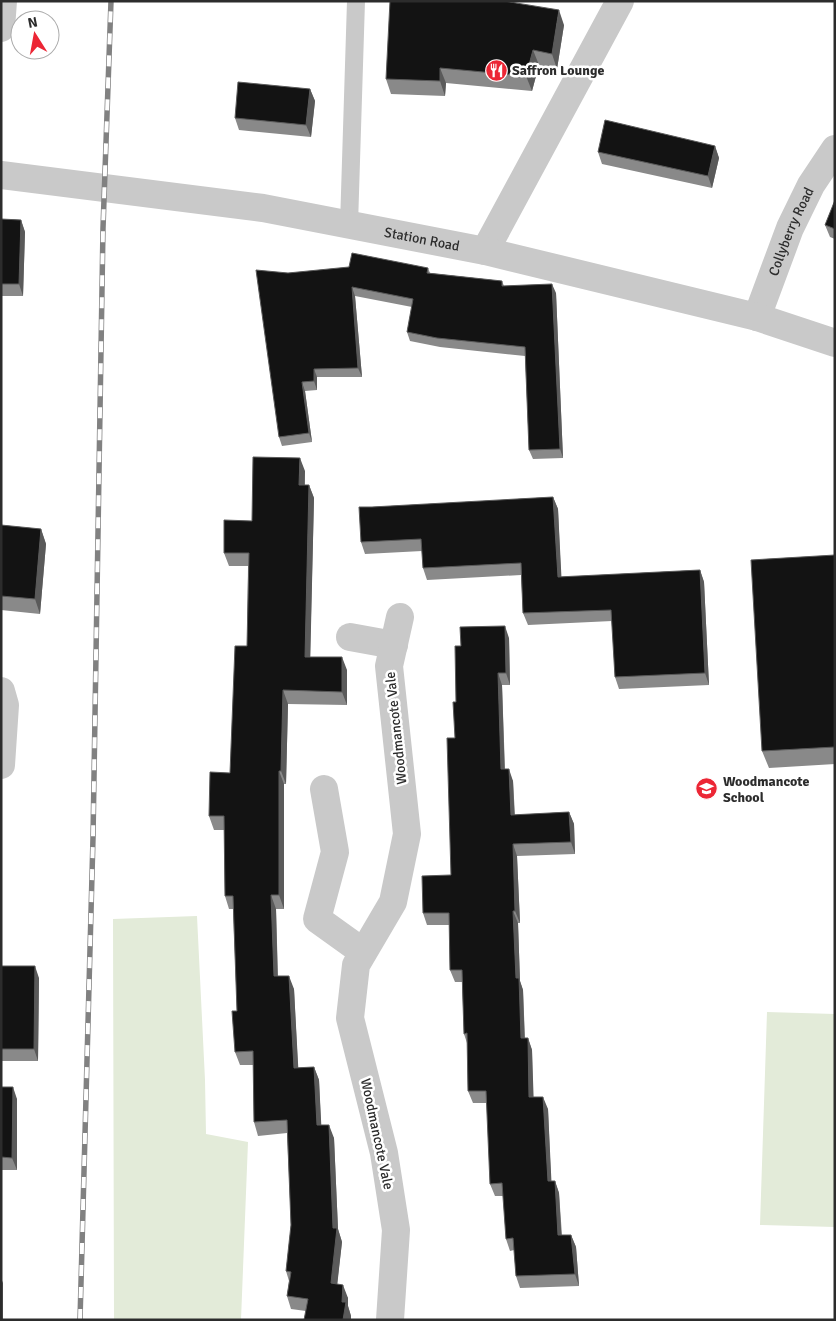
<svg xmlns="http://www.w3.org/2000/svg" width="836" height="1321" viewBox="0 0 836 1321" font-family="Signika,sans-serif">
  <rect width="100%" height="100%" fill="#fff"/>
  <path fill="#e3ebd9" d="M197,916L205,1080L206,1134L248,1142L241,1320H114L113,919Z
    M767,1012L835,1014V1227L760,1225Z"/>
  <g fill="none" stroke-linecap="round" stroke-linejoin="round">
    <path stroke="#c9c9c9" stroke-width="18" d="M349,225L356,1"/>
    <g stroke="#c9c9c9" stroke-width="28">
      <path d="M1,28L3,1"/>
      <path d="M485,251L620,1"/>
      <path id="s1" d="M757,317L790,228L811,185L835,149"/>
      <path d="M350,637L394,645"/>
      <path d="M1,691L5,705L1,765"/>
      <path d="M324,789L335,852L317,919L363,952"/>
      <path d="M390,1320L396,1230L384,1153L350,1018L356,965L393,902L407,834L389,666L400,617"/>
    </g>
    <path stroke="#c9c9c9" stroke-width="28" id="s2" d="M1,175L263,208L485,251L757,317L835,343"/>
    <defs>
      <path id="rail" d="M80,1320L93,838L103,228L111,1"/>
    </defs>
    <use href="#rail" stroke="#818181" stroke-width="5.5"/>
    <use href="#rail" stroke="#fff" stroke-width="4" stroke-dasharray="11" stroke-linecap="butt"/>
  </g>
  <path fill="#898989" d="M564,25L557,69L539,65L532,91L446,83L445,96L391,94L386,79Z
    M310,89L315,101L311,137L239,130L235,118Z
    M715,146L719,158L712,188L602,164L598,152Z
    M835,200V239L830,237L825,225Z
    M1,219L21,220L25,232L23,296H1Z
    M428,268L430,273L502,281L504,286L556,293L563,458L533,459L529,450L525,356L440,347L410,341L407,332L412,307L355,296L362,377H317V390L305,391L312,442L282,446L279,437L288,273Z
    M305,471V485H309L314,498L310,657L347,670V705L288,704L286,784H284V909H276L278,976L294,989L298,1068L314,1067L319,1080L321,1125L334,1138L338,1229L342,1242L337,1284L348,1298V1306L351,1316V1320H304L306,1311L291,1309L287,1296L289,1281L286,1271L291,1225L287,1133L258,1136L254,1122L253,1065H240L235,1052L237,1011L233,909H229L225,896L224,830H214L209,816L230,773L247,646L248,566H229L224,553L252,521Z
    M553,497L558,509L561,577L700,570L704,582L709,685L619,689L615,677L612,621L528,625L523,613L521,575L427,580L423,568L422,551L365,554L361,542L372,507Z
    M1,525L41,529L46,544L40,614L1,610Z
    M835,555V764L769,768L762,751Z
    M509,638L510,685H502L505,769L513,781L515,815L569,812L574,824L575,854L517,856L520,923H518L520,981L523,990L525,1038H528L532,1050L533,1097L548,1109L551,1181H555L559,1193L562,1235H571L576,1247L579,1286L520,1288L516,1276L514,1250L510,1251L506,1239L503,1196H495L490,1184L487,1103H473L468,1091L467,1043L464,1034L462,982H455L450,970L449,925H427L423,913L451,875L456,702L461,646Z
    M1,966L39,978L38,1061H1Z
    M1,1087L17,1099V1170H1V1171Z"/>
  <path fill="#5a5a5a" d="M559,10L564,25L557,69L552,54Z
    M533,50L539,65L532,91L526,76Z
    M440,68L446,83L445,96L440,81Z
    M310,89L315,101L311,137L306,125Z
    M715,146L719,158L712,188L708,176Z
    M21,220L25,232L23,296L19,284Z
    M552,284L556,293L563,458L560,449Z
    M352,287L355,296L362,377L358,368Z
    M314,369L317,377V390L314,381Z
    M302,382L305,391L312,442L309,433Z
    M300,458L305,471L304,499L299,485Z
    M309,485L314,498L310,670L305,657Z
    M553,497L558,509L562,588L558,577Z
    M41,529L46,544L40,614L35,599Z
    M700,570L704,582L709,685L705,673Z
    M505,626L509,638L510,685L506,673Z
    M342,657L347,670V705L342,692Z
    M498,673L502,685L505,781L501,769Z
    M283,690L288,704L286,784L281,771Z
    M509,769L513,781L515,828L511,815Z
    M279,771L284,784V909L279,895Z
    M569,812L574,824L575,854L571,842Z
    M513,844L517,856L520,923L515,911Z
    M271,895L276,909L278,990L274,976Z
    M513,911L518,923L520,981L523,990L525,1050L521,1038L516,978Z
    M35,966L39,978L38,1061L34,1049Z
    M289,976L294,989L299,1081L294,1068Z
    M528,1038L532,1050L534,1109L529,1097Z
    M314,1067L319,1080L322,1139L317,1125Z
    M13,1087L17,1099V1170L12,1158Z
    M543,1097L548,1109L552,1193L548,1181Z
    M329,1125L334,1138L338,1229L342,1242L336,1296L331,1283L333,1228Z
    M555,1181L559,1193L562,1247L558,1235Z
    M571,1235L576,1247L579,1286L575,1274Z
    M1,1278L3,1283V1320H1Z
    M343,1285L348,1298V1306L351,1316V1320H343L342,1302Z"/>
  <path fill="#131313" stroke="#5a5a5a" d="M390,1H504L559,10L552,54L533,50L526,76L440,68V81L386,79Z
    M238,82L310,89L306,125L235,118Z
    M605,120L715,146L708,176L598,152Z
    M835,200V229L825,225Z
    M1,219L21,220L19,284H1Z
    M352,253L428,268L427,273L502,281V286L552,284L560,449L529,450L525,347L437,338L407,332L413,299L352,287L358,368L314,369V381L302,382L309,433L279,437L256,270L288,273L349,267Z
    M253,457L300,458L299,485H309L305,657H342V692L283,690L281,771H279V895H271L274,976H289L294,1068L314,1067L317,1125H329L333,1228H337L331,1283L343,1285L342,1302H346L343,1320H304L308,1299L287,1296L291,1272L286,1271L291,1225L287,1120L254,1122L253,1051L235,1052L232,1011H237L233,896H225L224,816H209L210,772L230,773L235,646H247L249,553H224V520L252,521Z
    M553,497L558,577L700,570L705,673L615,677L611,610L523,613L521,563L423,568L421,539L361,542L359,507H372Z
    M1,525L41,529L35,599L1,596Z
    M835,555V747L762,751L751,560Z
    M505,626L506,673H498L501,769H509L511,815L569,812L571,842L513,844L515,911H513L516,978H519L521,1038H528L529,1097H543L548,1181H555L558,1235H571L575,1274L516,1276L513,1238L506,1239L502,1183L490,1184L486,1091H468L467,1033L464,1034L462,970H450L449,913H423L422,876L451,875L447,738H455L453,702H456L455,646H461L460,627Z
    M1,966H35L34,1049H1Z
    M1,1087H13L12,1158L1,1157Z"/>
  <defs>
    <symbol id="restaurant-disc" viewBox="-11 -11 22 22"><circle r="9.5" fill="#ec2635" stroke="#fff"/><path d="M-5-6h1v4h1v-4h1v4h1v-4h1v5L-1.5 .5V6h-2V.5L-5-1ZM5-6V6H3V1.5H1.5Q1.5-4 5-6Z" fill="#fff"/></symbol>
    <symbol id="school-disc" viewBox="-11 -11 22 22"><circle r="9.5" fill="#ec2635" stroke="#fff"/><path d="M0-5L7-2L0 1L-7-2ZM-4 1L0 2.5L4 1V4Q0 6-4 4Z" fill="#fff"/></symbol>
  </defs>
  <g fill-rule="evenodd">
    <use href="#restaurant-disc" x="484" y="58" width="25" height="25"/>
    <use href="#school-disc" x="694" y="776" width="25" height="25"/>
  </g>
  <g text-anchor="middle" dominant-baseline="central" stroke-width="5" stroke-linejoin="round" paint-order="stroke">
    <g font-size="14" font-weight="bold" fill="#2c2c2c" stroke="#fff" text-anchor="start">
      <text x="512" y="70">Saffron Lounge</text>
      <text x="723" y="781">Woodmancote<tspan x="723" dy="16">School</tspan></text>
    </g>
    <g font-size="14" fill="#2c2c2c" stroke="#fff">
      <text stroke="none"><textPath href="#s1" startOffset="92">Collyberry Road</textPath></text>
      <text stroke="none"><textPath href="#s2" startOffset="426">Station Road</textPath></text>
      <text transform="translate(396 728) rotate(-96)">Woodmancote Vale</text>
      <text transform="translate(377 1134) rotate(78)">Woodmancote Vale</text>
    </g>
  </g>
  <rect width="836" height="1321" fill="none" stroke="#2c2c2c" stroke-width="5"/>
  <g transform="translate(35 35) rotate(349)"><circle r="24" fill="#ffffff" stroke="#ababab"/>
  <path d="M0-4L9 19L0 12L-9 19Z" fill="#ec2635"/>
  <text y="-8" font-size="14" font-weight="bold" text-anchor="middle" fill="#2c2c2c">N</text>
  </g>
</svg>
